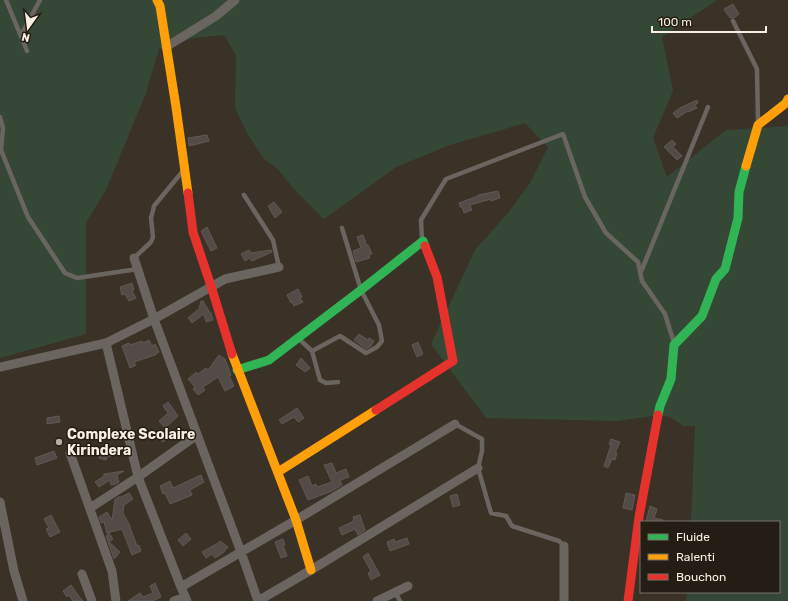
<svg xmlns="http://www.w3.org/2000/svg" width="788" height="601" viewBox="0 0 788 601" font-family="Rubik,sans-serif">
  <rect width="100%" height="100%" fill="#3a3226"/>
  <path fill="#354836" d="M0,0H717L662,37L673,91L653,138L667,177L726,130L788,126V601H686L687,592H779V522H691L695,426H684L670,417L659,415L618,421L486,418L431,344L475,250L508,213L530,183L548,147L525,123L450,145L396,167L324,219L292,187L278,169L264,159L248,135L235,108L236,55L224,35L193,38L159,49L146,93L106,190L86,223V334L0,358Z"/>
  <path fill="#534b47" stroke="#615854" d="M733,4L739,14L734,18H730L724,9Z
    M697,100L698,103L695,105L697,108L688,112V111L677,118L673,113L680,108Z
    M207,135L209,141L189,146L188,138Z
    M672,140L676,144L673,147L682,156L677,160L664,147Z
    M498,191L500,198L491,201V199L470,205L472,210L464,213L462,207H460L459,203L478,196V195Z
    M274,202L282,212L275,218L268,206Z
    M207,227L217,248L211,251L201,231Z
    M363,235L367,246L368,245L372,254L369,255L370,258L356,262L353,251L361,248L357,237Z
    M249,250L251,253L271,250L272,252L252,261L250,258L245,261L241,254Z
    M132,283L134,290L132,291L136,298L129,301L125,294L122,295L120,287Z
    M298,289L302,297L300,298L303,302L294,306L292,302L291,303L287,295Z
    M203,301L210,313H211L213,320L206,322L204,314L192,323L188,318L200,308L199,306L201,305L200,302Z
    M359,334L368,340L369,338L374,341L371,346L366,349L354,340Z
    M149,340L152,346L155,344L159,352L155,355L134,362L136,365L130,368L122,346L129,343L130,345L142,341L143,343Z
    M418,342L423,354L417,357L412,345Z
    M219,355L225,359L231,375L229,376L234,386L225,391L218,377L203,387L205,390L198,395L193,389L195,387L188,379L196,372L198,374L206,368L208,370Z
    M301,358L310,368L305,372L296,365Z
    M168,402L178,416L165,428L159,421L168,413L163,406Z
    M297,408L304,418L298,422L294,417L282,424L279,420Z
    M59,416L60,422L47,424V418Z
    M169,429L173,436L162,442L158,435Z
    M611,439L620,442L615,453H617L615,460L612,459L608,468L604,466L611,445L609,444Z
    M119,447L120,453L107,457L106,460L99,458L100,448L106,450Z
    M54,451L57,458L37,465L35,458Z
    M332,463L336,473L346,469L349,477L340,480L342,485L332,491L308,500L299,480L308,476L312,486L316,484L317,487L332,482L324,465Z
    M124,471L117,475L119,482L116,484L111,485L110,480L99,487L95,482L104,476V474Z
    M201,475L204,482L190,490L192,495L170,504L165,493L163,494L160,486L170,481L173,488Z
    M129,493L133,499L124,505L123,513L130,526V527L137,546L139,545L141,551L132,555L122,529L107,533L104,522L101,523L99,517L107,512L112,520L115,499L118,497H121Z
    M626,493L635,495L632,510L623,508Z
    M457,494L460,505L453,507L450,496Z
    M650,506L657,509L654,518L663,520V522H646Z
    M51,515L60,532L50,537L46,529L49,528L44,519Z
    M360,515L365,530L358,535L355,529L342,535L339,528L354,521L353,517Z
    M109,533L113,539L109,542L120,552L114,559L106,536Z
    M186,533L191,539L183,546L178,540Z
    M407,538L409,544L390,551L387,542L394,539L395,542Z
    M283,539L285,545H283L287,556L281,558L275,542Z
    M220,541L228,547L223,553L215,558L212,554L206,558L202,552L218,543Z
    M368,553L380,575L371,580L368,573L371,571L363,557Z
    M155,583L161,597L153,601H128L140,593L143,597L153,593L150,586Z
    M71,585L78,595L83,601H73L69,595L67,597L63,591Z"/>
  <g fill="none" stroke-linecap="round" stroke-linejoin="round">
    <path stroke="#6a6561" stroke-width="4.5" d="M6,0L27,51
      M733,21L757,69L758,121
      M21,35L40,0
      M0,117L3,128L1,150L28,217L65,273L77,278L138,269
      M244,195L273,240L279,267
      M422,239L421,220L446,179L563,134L585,197L606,233L638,262L642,281L665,314L674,343
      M134,258L151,242L153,237L151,218L154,206L182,172
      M641,272L708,107
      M299,339L312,351L340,336L366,353L377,347L382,341L379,325L361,290L342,228
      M312,351L320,380L326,383L338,382
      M455,424L482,439V451L478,468L491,513L506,516L512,526L559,541L564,546
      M395,592L400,601"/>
    <path stroke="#6a6561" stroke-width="9" d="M166,47L216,16L235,0
      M134,258L154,319L241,552L258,601
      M106,343L138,477L181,587L187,601
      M0,367L106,343L154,319L225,279L279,267
      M70,453L112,571L116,601
      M0,502L14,571L23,601
      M90,508L138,477L197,435
      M82,574L92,601
      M181,587L296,520L455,424
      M174,601L185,597
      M258,601L311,570L478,468
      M377,601L408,586
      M564,601V546"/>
    <path stroke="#30b455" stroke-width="9" d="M237,370L269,360L361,290L423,241L425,246
      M658,415L660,406L671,379L674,345L702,316L716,279L725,269L738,218L739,192L746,166"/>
    <path stroke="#ff9f0a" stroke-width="9" d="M157,0L160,6L176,107L188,193
      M746,166L758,125L786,103L788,99
      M232,354L296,520L311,570
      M278,472L376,410"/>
    <path stroke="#e5322d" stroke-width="9" d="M188,193L193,232L211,286L232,354
      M376,410L453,361L437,277L425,246
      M628,601L639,517L658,415"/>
  </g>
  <circle fill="#b6ada0" stroke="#231d13" stroke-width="1.5" cx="59" cy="442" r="4"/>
  <g text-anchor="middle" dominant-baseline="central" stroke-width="3" stroke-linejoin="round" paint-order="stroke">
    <g font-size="14" font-weight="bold" fill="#f8efe2" stroke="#231d13" text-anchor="start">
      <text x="67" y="434">Complexe Scolaire<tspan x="67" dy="16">Kirindera</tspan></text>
    </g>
  </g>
  <rect x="640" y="521" width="140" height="72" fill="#231d13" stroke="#787166"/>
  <rect x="648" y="534" width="20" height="6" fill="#30b455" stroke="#787166"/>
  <text x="676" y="541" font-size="12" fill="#f8efe2">Fluide</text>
  <rect x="648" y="554" width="20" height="6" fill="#ff9f0a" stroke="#787166"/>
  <text x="676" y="561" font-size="12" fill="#f8efe2">Ralenti</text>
  <rect x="648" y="574" width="20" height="6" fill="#e5322d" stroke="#787166"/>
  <text x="676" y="581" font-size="12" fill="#f8efe2">Bouchon</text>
  <g transform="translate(28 28) rotate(194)" stroke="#231d13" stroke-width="3" paint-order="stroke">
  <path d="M0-3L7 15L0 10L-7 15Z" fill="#f8efe2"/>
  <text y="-6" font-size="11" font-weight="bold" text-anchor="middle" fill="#f8efe2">N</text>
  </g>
  <path d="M652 26v6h114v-6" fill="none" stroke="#f8efe2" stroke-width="2"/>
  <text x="658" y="26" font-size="12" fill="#f8efe2" stroke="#231d13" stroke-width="3" paint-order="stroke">100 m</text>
</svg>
